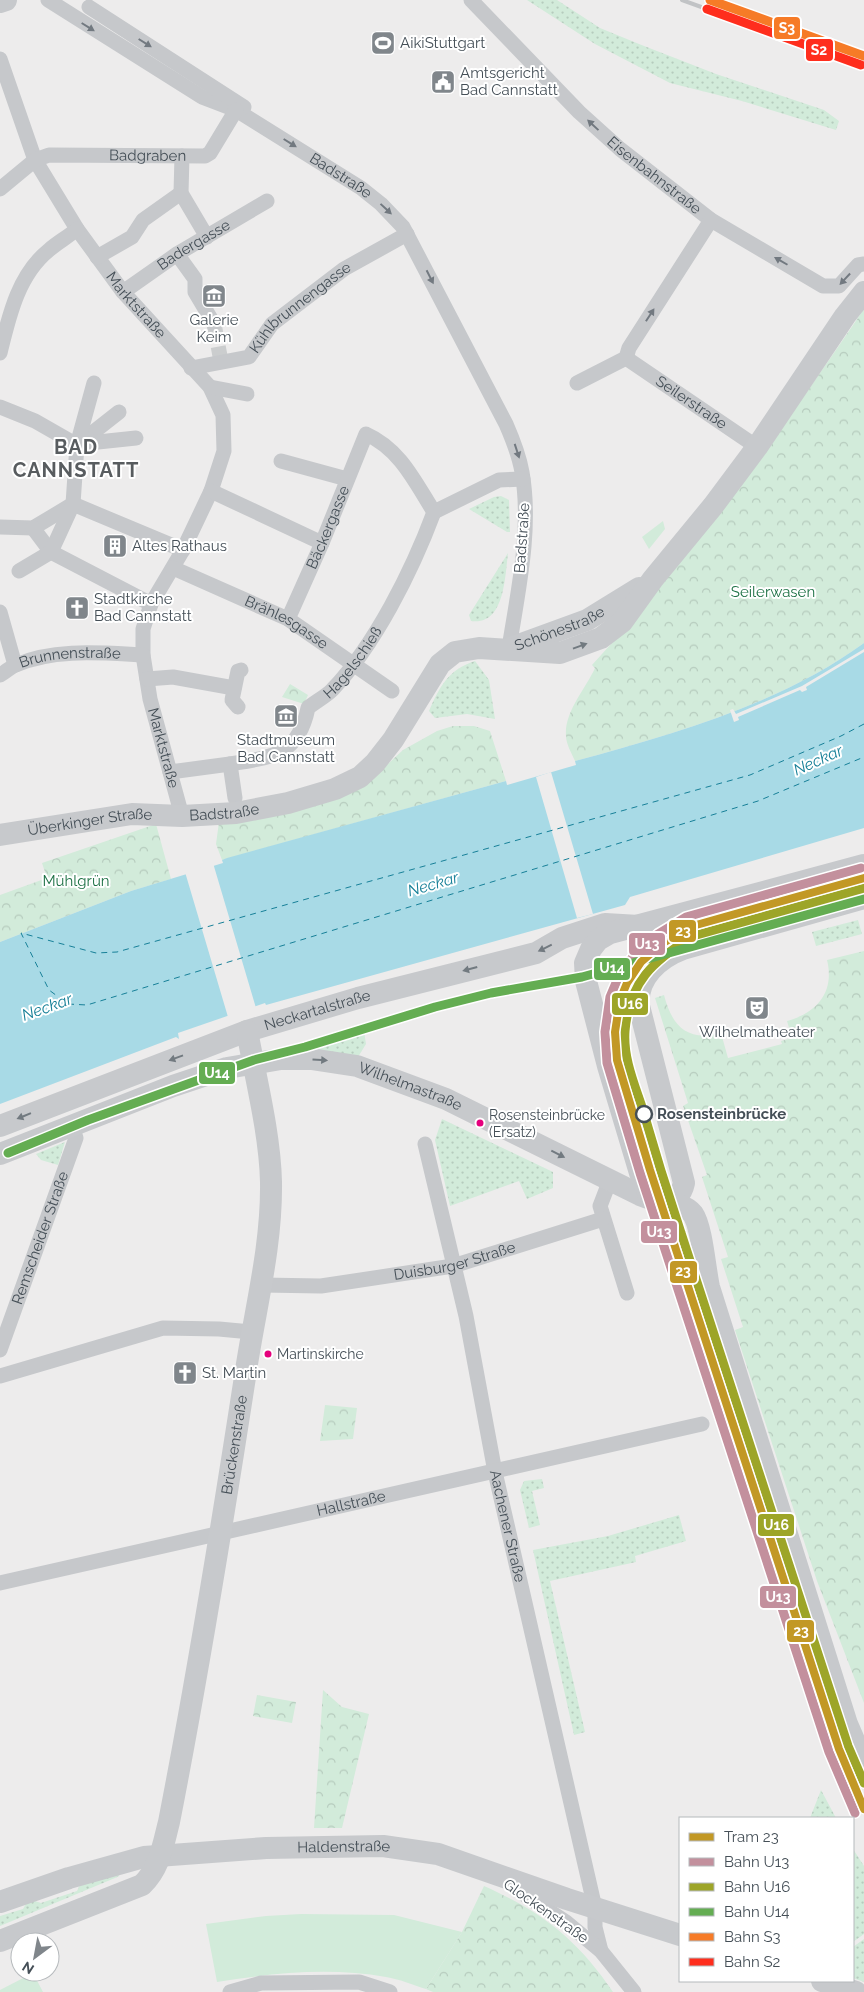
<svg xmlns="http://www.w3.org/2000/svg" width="864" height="1992" viewBox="0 0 864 1992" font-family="Raleway,sans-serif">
  <defs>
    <pattern id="grass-dots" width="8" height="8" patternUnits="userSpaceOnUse" patternTransform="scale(1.25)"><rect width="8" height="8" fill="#d2ebda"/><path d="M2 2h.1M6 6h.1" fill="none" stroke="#b6cbbd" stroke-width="1.8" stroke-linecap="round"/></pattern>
    <pattern id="park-crowns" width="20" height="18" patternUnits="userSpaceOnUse" patternTransform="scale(1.25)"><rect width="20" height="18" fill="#d2ebda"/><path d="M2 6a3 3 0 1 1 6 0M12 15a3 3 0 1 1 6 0" fill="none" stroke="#b6cbbd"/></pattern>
  </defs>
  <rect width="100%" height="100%" fill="#edecec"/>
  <path fill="url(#grass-dots)" d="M527,0H557L600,28L639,44L716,74L824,110L839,121L836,130L742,101L670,83L595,44Z
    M501,496L509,500L510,532H507L469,509L494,497Z
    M508,553C505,576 505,626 471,621L469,615Z
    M475,661L489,680L495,719L467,714L435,718L429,711C440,686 448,670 475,661Z
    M858,920L862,934L816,946L812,932Z
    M364,1031L366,1044L358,1057L306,1049Z
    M442,1119L553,1172V1188L527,1199L519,1181L450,1206L435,1140Z
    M65,1142L58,1165L41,1160L36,1154Z
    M542,1479L544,1488L532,1491L540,1525L529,1528L520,1490L524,1481Z
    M679,1515L686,1541L635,1556L636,1562L550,1581L585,1732L574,1735L533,1550L608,1536Z
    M821,1790L836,1818H810Z
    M853,1849L864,1866V1934L853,1942Z
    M119,1873V1876L115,1878L0,1926V1916L23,1909L27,1902L32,1900L41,1903L77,1891L81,1883Z
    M864,1939V1982L853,1978V1947Z"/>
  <path fill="url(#park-crowns)" d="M864,309V643C781,704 673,734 575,761C572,754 566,744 566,736C564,712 586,688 595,668L592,665C694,555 780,432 864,309Z
    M290,684L308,695L304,704L282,697Z
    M453,726H474L490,731L506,781L222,860L216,844L219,822L376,775L403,750L437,731Z
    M156,824L171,879L131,891L0,942V895L47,878L42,863Z
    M864,951V1703L817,1581L735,1330L743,1327L721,1259L728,1257L702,1177L707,1175L683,1106L688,1103L655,998L664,995C672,1026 687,1042 721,1033L728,1058L782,1044L781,1041L792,1038L787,1021C817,1013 835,992 827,960Z
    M325,1405L357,1408L353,1439L320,1441Z
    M323,1690L342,1707L369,1714L342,1828H314Z
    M257,1695L296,1702L292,1723L253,1716Z
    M484,1886C542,1912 577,1939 613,1992H433L426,1989L462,1932Z"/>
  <path fill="#d2ebda" d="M663,521L665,529L649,549L642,537Z
    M301,1914L394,1915L462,1932L426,1989C413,1985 399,1979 386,1977C329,1967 274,1973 217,1982L206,1924L266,1916Z
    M33,1973L43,1992H0V1990Z"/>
  <path fill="#a8dae6" d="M864,643V828L630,897L625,905L266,1005L265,1003L178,1033L179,1039L176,1037L0,1104V942L131,891L223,863L222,860L227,858L506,781L507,785L576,765L575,761C673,734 781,704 864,643Z"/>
  <path fill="#edecec" d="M864,649V652L806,687L807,690L802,692L800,690L738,717L739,720L734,722L730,710L733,709L736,714L802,686Z
    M551,772L593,914L577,918L536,777Z
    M213,863L256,1008L228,1017L185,872Z"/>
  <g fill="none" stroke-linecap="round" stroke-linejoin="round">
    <path stroke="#178098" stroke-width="1" stroke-dasharray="6 5" stroke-linecap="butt" d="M864,724L841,736L750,775L117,952L96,953L21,933L49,990L68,1004L87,1005L758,801L864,757"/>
    <path stroke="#cbcdce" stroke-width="15" stroke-dasharray="15 8" stroke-linecap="butt" d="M214,324L220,356"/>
    <g stroke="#c6c8cb" stroke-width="15">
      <path id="s1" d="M48,0L202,97L236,110L361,188L381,204L403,227L506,424C513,440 519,455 522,472C532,529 518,591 509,648"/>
      <path id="s2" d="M471,0L579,112L620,149L711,220L823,286H839L858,265L864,264"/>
      <path d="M89,7L244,107"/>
      <path id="s3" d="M0,59L35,160L77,229L123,292L210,387L223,415L224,451L211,491L183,550L151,604L143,629V655L150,699L182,816"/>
      <path d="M182,156L181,193L207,237"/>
      <path id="s4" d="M0,189L35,160L49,155L205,156L210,153L236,110"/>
      <path d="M177,254L195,279V292L214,324"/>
      <path d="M97,257L132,237L143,220L181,193"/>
      <path id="s5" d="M123,292L177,254L267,201"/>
      <path d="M0,353C9,316 18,275 49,250C58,242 68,237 77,229"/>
      <path id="s6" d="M626,358L757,447"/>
      <path id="s7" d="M191,368L249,357L272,324L344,269L407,234"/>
      <path d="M577,383L626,358L629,348L711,220"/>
      <path d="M210,387L247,394"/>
      <path d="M0,407L35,421L77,445L119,412"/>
      <path d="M79,444L136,438"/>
      <path d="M281,461L347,479"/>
      <path d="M211,491L322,543"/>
      <path d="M434,512L499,480L523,479"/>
      <path d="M0,527L33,528L73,504L183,550"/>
      <path d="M33,528L51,552L151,604"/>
      <path id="s8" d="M173,568L288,619L392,691"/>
      <path d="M19,571L51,552L73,504L77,445L94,383"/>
      <path d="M0,612L15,665"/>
      <path id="s9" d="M288,619L322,543L366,434C400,449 415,482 434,512"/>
      <path id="s10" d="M0,675C6,672 10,667 16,665C54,648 103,653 143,655"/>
      <path d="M147,679L173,677L234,688"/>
      <path d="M238,707L232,700L238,671L241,670"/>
      <path id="s11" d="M230,764C272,757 298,756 308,708C315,702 325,697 332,690C375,645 412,571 434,512"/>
      <path d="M170,772L230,764L235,798"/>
      <path id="s12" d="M425,1144L466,1316L495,1472L595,1908V1927L601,1951"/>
      <path d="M610,1180L600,1206L627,1293"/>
      <path id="s13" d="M262,1285L321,1286L453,1266L603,1219"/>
      <path id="s14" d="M0,1350L76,1138L72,1126"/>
      <path d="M0,1376L163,1328L219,1329L251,1332"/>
      <path id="s15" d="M0,1583L702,1424"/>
      <path d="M516,1889L566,1922L601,1951L634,1992"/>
      <path d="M230,1992L261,1983L359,1982L390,1992"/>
    </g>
    <g stroke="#c7c9cc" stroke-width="22">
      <path d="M0,2L6,0"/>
      <path id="s16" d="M513,647L587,620L639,588"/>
      <path id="s17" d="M0,835L132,814L182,816L236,813L288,803L335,789L360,777L375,763L393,740L440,664L455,652L479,648L560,653L601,638L622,622L653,579L713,506L757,447L845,316L864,292"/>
      <path id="s18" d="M0,1126L247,1031L358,998L536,953L562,938L605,924L639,926"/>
      <path id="s19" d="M0,1154L173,1086L227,1068L281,1059H311L357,1066L446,1099L640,1195C657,1202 679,1207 684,1183L639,1006C636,978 659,958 683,949L864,898"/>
      <path d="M658,1201L648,1193L640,1173L608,1066L586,981L585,963L591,949L598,940L610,933L864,865"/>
      <path d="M661,1202C672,1203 686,1205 693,1214C702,1227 705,1269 709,1287L847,1724L864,1763"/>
      <path id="s20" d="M0,1902L69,1878L144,1857L266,1848L383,1846L438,1854L567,1899L680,1935"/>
      <path id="s21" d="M0,1941L142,1885C160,1868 163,1845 169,1822C198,1674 222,1526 245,1377C254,1313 272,1249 271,1182C270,1135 256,1079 247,1031"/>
      <path d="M822,1981L856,1992"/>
    </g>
    <path stroke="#c1c3c5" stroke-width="4" d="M682,0L743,22L864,58"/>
    <defs>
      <path id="rail-1" d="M855,1813L829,1752L640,1173L607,1063L605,1032L610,997L618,978L634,955L658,934L686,917L861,868"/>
      <path id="rail-2" d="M864,888L693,936C653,961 629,982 625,1031C623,1057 634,1083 642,1107C654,1149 667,1191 681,1233C737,1404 793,1575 848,1746L864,1783"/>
      <path id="rail-3" d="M8,1153L88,1120L254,1060L305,1047L435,1007L491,993L582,977L864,899"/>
      <path id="rail-4" d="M710,0L864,56"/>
      <path id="rail-5" d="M707,9L861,65"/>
    </defs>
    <use href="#rail-1" stroke="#fff" stroke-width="12"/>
    <use href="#rail-2" stroke="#fff" stroke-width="12"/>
    <use href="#rail-3" stroke="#fff" stroke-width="12"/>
    <use href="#rail-4" stroke="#fff" stroke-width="12"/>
    <use href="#rail-5" stroke="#fff" stroke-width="12"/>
    <use href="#rail-1" stroke="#c3909d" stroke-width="9"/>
    <use href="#rail-2" stroke="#9da528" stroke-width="9"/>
    <use href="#rail-3" stroke="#64ad52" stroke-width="9"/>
    <use href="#rail-4" stroke="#f67b27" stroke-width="9"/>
    <use href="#rail-5" stroke="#ff2e1d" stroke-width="9"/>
    <defs>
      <path id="tram-1" d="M864,878L689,927L663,943L641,962L627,983L620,1000L615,1032L617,1060L650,1170L839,1749L864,1809"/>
    </defs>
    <use href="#tram-1" stroke="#fff" stroke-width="11"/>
    <use href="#tram-1" stroke="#c29825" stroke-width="8"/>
  </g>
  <defs><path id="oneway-solid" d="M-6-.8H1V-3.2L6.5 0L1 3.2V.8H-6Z" transform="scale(1.25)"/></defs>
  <g fill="#727980">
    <use href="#oneway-solid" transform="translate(88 27) rotate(32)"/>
    <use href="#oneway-solid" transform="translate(145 43) rotate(32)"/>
    <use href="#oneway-solid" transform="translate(593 125) rotate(-137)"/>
    <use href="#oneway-solid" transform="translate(290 143) rotate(32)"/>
    <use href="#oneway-solid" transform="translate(386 209) rotate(43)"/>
    <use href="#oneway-solid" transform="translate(781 261) rotate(-150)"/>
    <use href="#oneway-solid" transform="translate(430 277) rotate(63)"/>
    <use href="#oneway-solid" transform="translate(845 279) rotate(133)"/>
    <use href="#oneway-solid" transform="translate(650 315) rotate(-57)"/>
    <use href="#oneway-solid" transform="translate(517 451) rotate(72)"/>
  </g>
  <g fill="#727a80">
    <use href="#oneway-solid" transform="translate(580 646) rotate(-20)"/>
    <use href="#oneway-solid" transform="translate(545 948) rotate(154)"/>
    <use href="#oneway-solid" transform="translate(470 969) rotate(165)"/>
    <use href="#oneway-solid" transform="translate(176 1058) rotate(160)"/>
    <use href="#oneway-solid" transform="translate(320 1060) rotate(4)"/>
    <use href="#oneway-solid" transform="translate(24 1116) rotate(158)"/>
    <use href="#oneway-solid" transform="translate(558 1154) rotate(27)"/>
  </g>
  <defs>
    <symbol id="stadium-square" viewBox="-11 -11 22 22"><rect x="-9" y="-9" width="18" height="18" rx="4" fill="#80868b" stroke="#fff"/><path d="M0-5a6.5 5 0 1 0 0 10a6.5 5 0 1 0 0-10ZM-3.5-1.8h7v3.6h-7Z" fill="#fff"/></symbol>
    <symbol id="civic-square" viewBox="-11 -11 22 22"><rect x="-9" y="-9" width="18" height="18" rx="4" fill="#80868b" stroke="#fff"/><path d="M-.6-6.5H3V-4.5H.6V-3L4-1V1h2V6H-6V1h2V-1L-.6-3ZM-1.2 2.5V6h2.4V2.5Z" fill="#fff"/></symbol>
    <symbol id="museum-square" viewBox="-11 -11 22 22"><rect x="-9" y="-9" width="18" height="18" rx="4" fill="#80868b" stroke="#fff"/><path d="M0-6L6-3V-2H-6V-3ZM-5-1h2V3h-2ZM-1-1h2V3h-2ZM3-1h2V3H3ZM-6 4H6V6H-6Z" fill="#fff"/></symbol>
    <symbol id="building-square" viewBox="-11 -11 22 22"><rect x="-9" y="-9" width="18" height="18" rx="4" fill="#80868b" stroke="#fff"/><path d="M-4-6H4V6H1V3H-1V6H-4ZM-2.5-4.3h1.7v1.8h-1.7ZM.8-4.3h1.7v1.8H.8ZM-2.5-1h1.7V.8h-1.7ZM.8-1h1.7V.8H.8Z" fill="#fff"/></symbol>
    <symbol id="church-square" viewBox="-11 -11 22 22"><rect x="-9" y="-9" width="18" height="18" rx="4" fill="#80868b" stroke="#fff"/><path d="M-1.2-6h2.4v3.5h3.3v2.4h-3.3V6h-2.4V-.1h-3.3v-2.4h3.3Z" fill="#fff"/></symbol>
    <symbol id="theatre-square" viewBox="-11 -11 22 22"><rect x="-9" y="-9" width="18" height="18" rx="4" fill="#80868b" stroke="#fff"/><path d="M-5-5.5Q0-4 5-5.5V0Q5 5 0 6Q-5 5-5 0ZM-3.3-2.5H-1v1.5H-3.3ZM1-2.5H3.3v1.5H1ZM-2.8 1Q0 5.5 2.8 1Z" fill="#fff"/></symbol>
  </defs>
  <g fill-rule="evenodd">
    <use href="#stadium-square" x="369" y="29" width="28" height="28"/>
    <use href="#civic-square" x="429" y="68" width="28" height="28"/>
    <use href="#museum-square" x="200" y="282" width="28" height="28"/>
    <use href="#building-square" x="101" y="532" width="28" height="28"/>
    <use href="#church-square" x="63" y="594" width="28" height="28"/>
    <use href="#museum-square" x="272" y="702" width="28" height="28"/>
    <use href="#theatre-square" x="743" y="994" width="28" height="28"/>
    <use href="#church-square" x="171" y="1359" width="28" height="28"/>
  </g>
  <circle fill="#fff" stroke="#454f57" stroke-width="2.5" cx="644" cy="1114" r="8"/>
  <g fill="#e5007d" stroke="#fff" stroke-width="2">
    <circle cx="480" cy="1123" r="4.5"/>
    <circle cx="268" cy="1354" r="4.5"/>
  </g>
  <g text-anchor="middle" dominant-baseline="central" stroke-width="4" stroke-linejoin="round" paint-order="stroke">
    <g font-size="14" fill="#454f57" stroke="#fff" text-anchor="start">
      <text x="489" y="1115">Rosensteinbrücke<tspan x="489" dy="17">(Ersatz)</tspan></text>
      <text x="277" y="1354">Martinskirche</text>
    </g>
    <g font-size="15" fill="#454f57" stroke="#fff" text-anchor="start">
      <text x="400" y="43">AikiStuttgart</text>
      <text x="460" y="73">Amtsgericht<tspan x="460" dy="17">Bad Cannstatt</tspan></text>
      <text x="214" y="320" text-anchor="middle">Galerie<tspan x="214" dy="17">Keim</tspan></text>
      <text x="132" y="546">Altes Rathaus</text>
      <text x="94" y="599">Stadtkirche<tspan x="94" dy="17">Bad Cannstatt</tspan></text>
      <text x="286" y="740" text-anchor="middle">Stadtmuseum<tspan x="286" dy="17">Bad Cannstatt</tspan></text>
      <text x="757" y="1032" text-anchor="middle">Wilhelmatheater</text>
      <text x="202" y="1373">St. Martin</text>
    </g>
    <g font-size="15" fill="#454f57" stroke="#fff">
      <text stroke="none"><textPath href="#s4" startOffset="159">Badgraben</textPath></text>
      <text stroke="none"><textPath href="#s2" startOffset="254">Eisenbahnstraße</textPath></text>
      <text stroke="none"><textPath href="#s1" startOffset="342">Badstraße</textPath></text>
      <text stroke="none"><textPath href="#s5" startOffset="85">Badergasse</textPath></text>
      <text stroke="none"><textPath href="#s3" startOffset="284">Marktstraße</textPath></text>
      <text stroke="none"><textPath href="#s7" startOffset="131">Kühlbrunnengasse</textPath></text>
      <text stroke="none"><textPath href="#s6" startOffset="79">Seilerstraße</textPath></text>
      <text stroke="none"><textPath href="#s9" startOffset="100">Bäckergasse</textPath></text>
      <text transform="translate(522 538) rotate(-86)">Badstraße</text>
      <text stroke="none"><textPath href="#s8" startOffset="126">Brählesgasse</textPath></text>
      <text stroke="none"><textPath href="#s16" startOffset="50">Schönestraße</textPath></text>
      <text stroke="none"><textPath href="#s11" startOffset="170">Hagelschieß</textPath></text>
      <text stroke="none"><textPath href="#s10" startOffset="74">Brunnenstraße</textPath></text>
      <text stroke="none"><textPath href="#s3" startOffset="779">Marktstraße</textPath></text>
      <text stroke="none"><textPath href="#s17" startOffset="226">Badstraße</textPath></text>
      <text stroke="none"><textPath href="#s17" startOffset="91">Überkinger Straße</textPath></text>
      <text stroke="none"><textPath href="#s18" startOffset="338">Neckartalstraße</textPath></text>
      <text stroke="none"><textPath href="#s19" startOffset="431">Wilhelmastraße</textPath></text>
      <text stroke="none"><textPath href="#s14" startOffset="119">Remscheider Straße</textPath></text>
      <text stroke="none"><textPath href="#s13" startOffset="195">Duisburger Straße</textPath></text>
      <text stroke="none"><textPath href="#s21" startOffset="605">Brückenstraße</textPath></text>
      <text stroke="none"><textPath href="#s15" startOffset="360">Hallstraße</textPath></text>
      <text stroke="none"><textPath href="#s12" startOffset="391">Aachener Straße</textPath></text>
      <text stroke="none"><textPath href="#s20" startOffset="351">Haldenstraße</textPath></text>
      <text transform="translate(546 1911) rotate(35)">Glockenstraße</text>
    </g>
    <g font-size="15" fill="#1d7145" stroke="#fff">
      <text x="773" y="592">Seilerwasen</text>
      <text x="76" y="881">Mühlgrün</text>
    </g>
    <g font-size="15" font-weight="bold" fill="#454f57" stroke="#fff" text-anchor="start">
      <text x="657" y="1114">Rosensteinbrücke</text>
    </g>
    <g font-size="16" font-style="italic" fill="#178098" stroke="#fff">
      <text transform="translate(818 760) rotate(-24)">Neckar</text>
      <text transform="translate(433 884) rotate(-16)">Neckar</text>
      <text transform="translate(47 1007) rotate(-20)">Neckar</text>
    </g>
    <g font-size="20" font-weight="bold" letter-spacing="1" fill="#585c5f" stroke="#fff">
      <text x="76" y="447">BAD<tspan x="76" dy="23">CANNSTATT</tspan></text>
    </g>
  </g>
  <g stroke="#fff" stroke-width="2">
    <rect x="773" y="16" width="28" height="24" rx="5" fill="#f67b27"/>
    <rect x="805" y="38" width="29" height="24" rx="5" fill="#ff2e1d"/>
    <rect x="668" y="919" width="29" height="24" rx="5" fill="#c29825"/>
    <rect x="628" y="932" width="38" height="24" rx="5" fill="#c3909d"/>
    <rect x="593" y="957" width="38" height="24" rx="5" fill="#64ad52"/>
    <rect x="611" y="992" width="38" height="24" rx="5" fill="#9da528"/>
    <rect x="198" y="1061" width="38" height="24" rx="5" fill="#64ad52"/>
    <rect x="640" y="1220" width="38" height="24" rx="5" fill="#c3909d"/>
    <rect x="669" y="1260" width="29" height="24" rx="5" fill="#c29825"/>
    <rect x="757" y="1513" width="38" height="24" rx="5" fill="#9da528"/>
    <rect x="759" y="1585" width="38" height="24" rx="5" fill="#c3909d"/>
    <rect x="786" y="1619" width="29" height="24" rx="5" fill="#c29825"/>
  </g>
  <g font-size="14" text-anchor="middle" font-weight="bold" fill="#fff">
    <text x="787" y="33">S3</text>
    <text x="819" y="55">S2</text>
    <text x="683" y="936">23</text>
    <text x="647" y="949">U13</text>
    <text x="612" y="973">U14</text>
    <text x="630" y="1009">U16</text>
    <text x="217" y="1078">U14</text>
    <text x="659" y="1237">U13</text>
    <text x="683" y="1276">23</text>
    <text x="776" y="1530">U16</text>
    <text x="778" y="1602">U13</text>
    <text x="801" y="1636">23</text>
  </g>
  <rect x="679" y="1817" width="175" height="165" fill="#ffffff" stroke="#b5b9bc"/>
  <rect x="689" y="1833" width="25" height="8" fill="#c29825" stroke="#b5b9bc"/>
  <text x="724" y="1842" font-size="15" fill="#454f57">Tram 23</text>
  <rect x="689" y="1858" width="25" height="8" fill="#c3909d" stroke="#b5b9bc"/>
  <text x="724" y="1867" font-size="15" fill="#454f57">Bahn U13</text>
  <rect x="689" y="1883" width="25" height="8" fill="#9da528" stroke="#b5b9bc"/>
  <text x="724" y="1892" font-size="15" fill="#454f57">Bahn U16</text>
  <rect x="689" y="1908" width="25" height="8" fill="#64ad52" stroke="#b5b9bc"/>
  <text x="724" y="1917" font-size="15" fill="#454f57">Bahn U14</text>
  <rect x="689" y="1933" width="25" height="8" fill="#f67b27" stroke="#b5b9bc"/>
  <text x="724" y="1942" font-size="15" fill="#454f57">Bahn S3</text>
  <rect x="689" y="1958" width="25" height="8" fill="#ff2e1d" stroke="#b5b9bc"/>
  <text x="724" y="1967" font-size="15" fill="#454f57">Bahn S2</text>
  <g transform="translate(35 1957) rotate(212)"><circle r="24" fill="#ffffff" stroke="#b5b9bc"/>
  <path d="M0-4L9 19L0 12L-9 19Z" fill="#80868b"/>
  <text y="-8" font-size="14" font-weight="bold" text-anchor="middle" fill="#454f57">N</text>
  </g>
</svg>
